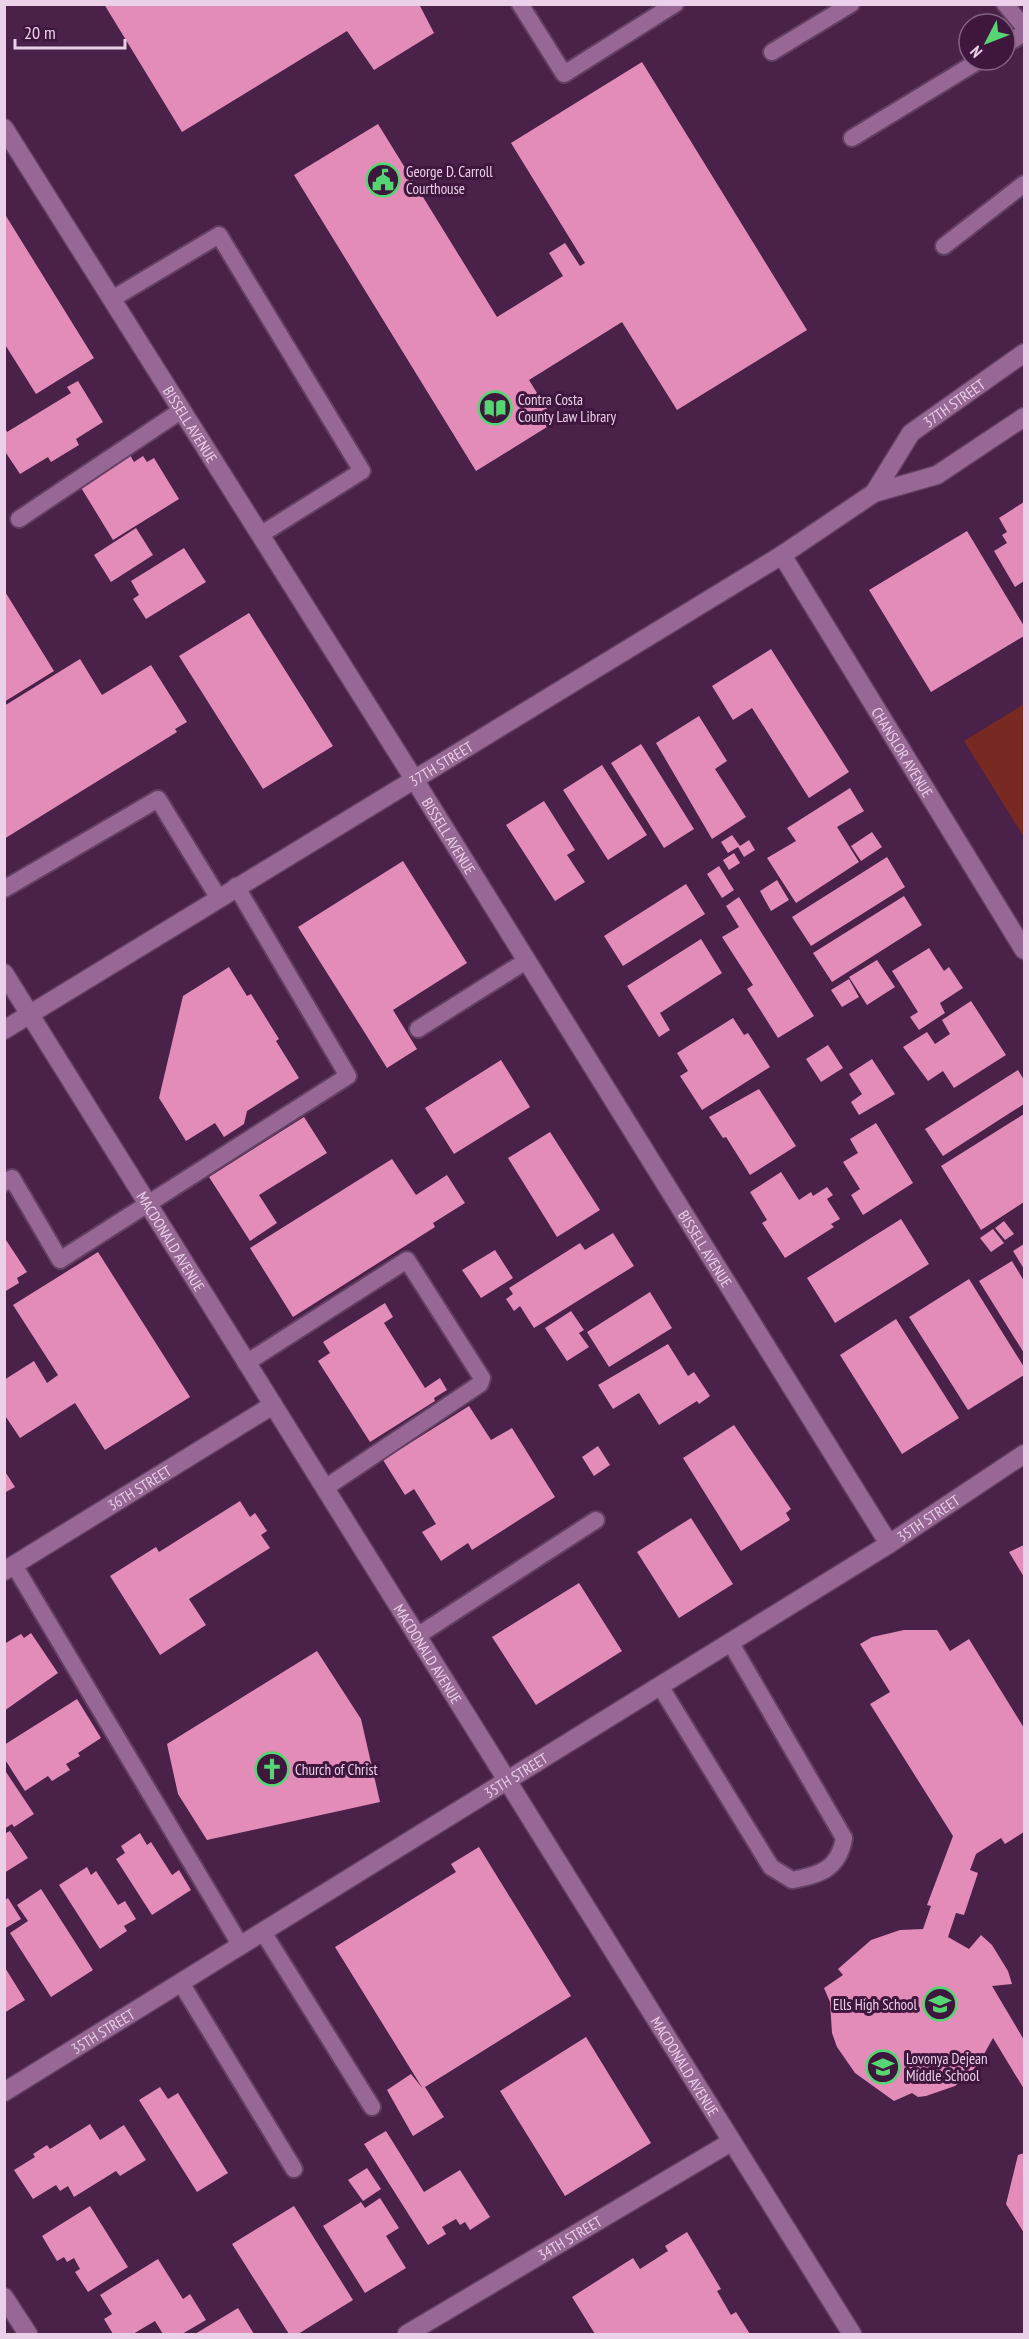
<svg xmlns="http://www.w3.org/2000/svg" width="1029" height="2339" viewBox="0 0 1029 2339" font-family="'PT Sans Narrow',sans-serif">
  <rect width="100%" height="100%" fill="#4a2149"/>
  <path fill="#772922" d="M1024,704V837L964,741Z"/>
  <path fill="#e38cb9" d="M104,4H419L434,33L374,70L347,31L182,132Z
    M642,62L807,330L677,410L622,322L529,380L555,422L476,471L294,175L378,124L497,317L563,276L549,253L565,243L580,266L585,263L511,143Z
    M6,216L94,358L36,394L4,343Z
    M78,381L103,422L76,439L79,445L51,462L48,457L20,474L4,450V427L7,432L71,393L67,387Z
    M130,455L134,462L143,456L147,462L154,458L179,499L113,540L80,486Z
    M1024,502V581L1015,587L994,551L1007,543L1002,535L1007,532L999,518Z
    M136,528L153,555L111,582L94,555Z
    M967,531L1024,626V636L931,692L869,590Z
    M184,548L206,582L146,619L133,599L139,595L131,581Z
    M4,590L54,671L4,702Z
    M249,613L333,746L263,789L179,656Z
    M771,649L849,772L809,798L752,708L733,720L712,686Z
    M80,659L102,695L151,665L187,722L175,729L177,732L4,839V706Z
    M699,716L727,761L715,769L746,817L712,839L656,743Z
    M641,744L694,829L664,848L611,763Z
    M602,765L647,835L608,860L563,790Z
    M850,788L864,811L837,827L859,862L796,903L767,858L796,841L787,828Z
    M544,801L575,850L567,855L585,882L555,901L506,825Z
    M872,832L882,847L861,861L851,846Z
    M732,835L740,846L749,840L755,850L744,857L738,847L728,853L721,842Z
    M734,853L740,863L729,870L723,860Z
    M887,857L905,887L811,946L792,917Z
    M403,861L467,963L393,1010L417,1049L387,1068L298,927Z
    M719,866L734,890L722,898L707,874Z
    M777,880L789,900L771,911L760,891Z
    M686,884L705,914L623,966L604,936Z
    M904,896L922,925L832,982L813,953Z
    M739,897L814,1016L778,1038L747,989L753,985L722,937L739,927L726,906Z
    M701,939L722,973L660,1013L670,1030L659,1037L627,986Z
    M929,948L944,971L949,967L963,988L940,1003L945,1013L919,1030L910,1017L918,1012L892,971Z
    M877,960L895,987L867,1005L849,977Z
    M229,967L247,996L251,994L279,1039L276,1041L299,1078L247,1111L244,1124L224,1137L215,1123L186,1141L159,1098L183,996Z
    M849,979L859,997L842,1007L831,990Z
    M971,1001L1006,1055L954,1088L943,1071L928,1081L903,1047L927,1032L935,1044L950,1034L942,1020Z
    M733,1018L744,1035L748,1033L770,1067L702,1110L680,1076L688,1071L677,1053Z
    M828,1045L843,1068L821,1082L806,1059Z
    M872,1059L895,1094L859,1115L851,1102L862,1094L849,1074Z
    M501,1060L530,1107L454,1154L425,1108Z
    M1018,1070L1024,1080V1104L943,1156L925,1129Z
    M759,1089L796,1146L750,1175L726,1137L723,1138L709,1117Z
    M1024,1114V1202L981,1230L941,1166Z
    M304,1117L327,1153L259,1195L277,1223L250,1241L209,1177Z
    M876,1123L913,1183L863,1215L851,1195L860,1189L843,1162L858,1153L850,1139Z
    M550,1132L600,1210L557,1237L508,1158Z
    M392,1159L416,1195L447,1175L465,1203L433,1223L435,1227L293,1317L250,1248Z
    M781,1172L799,1200L811,1192L813,1196L827,1187L833,1195L827,1199L840,1219L831,1224L834,1227L785,1258L762,1223L767,1220L750,1192Z
    M901,1219L929,1264L835,1323L807,1278Z
    M1004,1221L1014,1234L1005,1240L995,1228Z
    M993,1229L1004,1243L991,1252L980,1238Z
    M613,1233L634,1266L534,1328L520,1306L514,1311L506,1299L513,1294L509,1288L580,1243L585,1250Z
    M4,1237L27,1272L17,1278L19,1283L4,1292Z
    M1024,1244V1269L1013,1251Z
    M495,1250L513,1278L481,1298L462,1270Z
    M98,1252L190,1397L105,1450L75,1403L20,1438L4,1414V1380L34,1361L47,1383L58,1375L13,1305Z
    M1012,1261L1024,1281V1353L979,1281Z
    M969,1279L1024,1367V1375L968,1410L909,1317Z
    M650,1292L672,1328L609,1367L587,1332Z
    M385,1303L393,1317L384,1323L425,1388L440,1378L447,1390L434,1398L435,1401L370,1442L318,1361L330,1353L323,1342Z
    M571,1311L584,1330L579,1333L589,1347L567,1361L545,1328Z
    M896,1319L959,1418L902,1454L840,1355Z
    M668,1344L688,1376L694,1372L710,1396L699,1404L697,1401L659,1425L639,1393L613,1409L598,1385Z
    M469,1406L491,1440L512,1428L555,1497L472,1550L468,1543L441,1561L422,1532L436,1524L414,1489L405,1495L383,1460Z
    M734,1425L791,1509L786,1513L790,1520L741,1551L683,1458Z
    M598,1446L610,1465L594,1476L582,1457Z
    M4,1470L15,1487L4,1493Z
    M240,1501L250,1517L255,1513L267,1531L261,1535L270,1548L189,1599L206,1625L160,1655L110,1576L156,1547L159,1552Z
    M691,1518L733,1584L679,1618L637,1552Z
    M1024,1545V1577L1009,1552Z
    M579,1583L622,1651L536,1705L492,1637Z
    M904,1630H937L950,1651L969,1639L1024,1728V1832L1005,1844L1001,1838L976,1854L970,1870L978,1873L964,1915L956,1913L948,1937L969,1949L981,1935L992,1945L1008,1971L1012,1984L992,1986L1024,2040V2089L993,2038L978,2065L955,2086L926,2096L918,2097L912,2093L894,2101L855,2073L837,2047L832,2033L830,2002L824,1988L843,1975L838,1969L871,1940L900,1930L923,1929L931,1906L927,1905L953,1836L870,1704L890,1692L860,1644L872,1637Z
    M31,1633L58,1673L4,1711V1644L21,1634L24,1638Z
    M317,1651L361,1719L380,1802L207,1840L178,1794L167,1744Z
    M77,1699L101,1738L78,1753L80,1756L66,1764L70,1770L52,1781L48,1776L25,1791L4,1758V1745Z
    M4,1769L34,1814L14,1827L12,1824L4,1829Z
    M10,1831L28,1858L4,1873V1834Z
    M140,1833L147,1845L151,1842L172,1875L179,1870L191,1890L152,1915L116,1859L125,1853L121,1846Z
    M479,1847L571,1996L425,2087L444,2117L413,2136L387,2090L411,2074L423,2089L335,1947L456,1872L451,1864Z
    M87,1867L91,1875L96,1871L118,1905L125,1901L136,1919L124,1926L127,1931L100,1949L59,1885Z
    M41,1889L93,1970L51,1997L10,1933L28,1921L17,1905Z
    M8,1898L21,1919L4,1929V1901Z
    M4,1966L25,2000L4,2013Z
    M586,2037L651,2143L565,2196L500,2091Z
    M160,2087L168,2099L178,2093L228,2173L197,2192L139,2100Z
    M90,2124L100,2140L124,2125L146,2160L120,2176L116,2171L74,2197L68,2186L60,2191L56,2185L33,2199L14,2170L35,2157L33,2154L47,2145L50,2149Z
    M386,2131L424,2192L460,2170L490,2217L470,2230L465,2222L460,2225L456,2219L442,2227L446,2234L428,2245L364,2144Z
    M1024,2153V2233L1006,2204L1018,2155Z
    M367,2168L381,2189L363,2201L348,2180Z
    M380,2198L399,2228L386,2236L406,2268L365,2293L323,2226L361,2202L365,2208Z
    M90,2206L128,2267L88,2292L75,2272L80,2269L74,2258L67,2262L64,2257L57,2261L42,2236Z
    M294,2206L353,2300L298,2334H289L232,2244Z
    M687,2232L721,2289L717,2291L731,2315L736,2312L750,2334H595L572,2297L633,2258L640,2269L668,2251L665,2246Z
    M158,2259L183,2299L190,2294L206,2320L182,2334H163L155,2321L133,2334H113L104,2319L112,2314L100,2295Z
    M238,2308L254,2334H195Z"/>
  <g fill="none" stroke-linecap="round" stroke-linejoin="round">
    <defs>
      <path id="lane" d="M520,4L564,74L675,4
        M1005,4L1024,27
        M1005,45L1024,33
        M772,52L851,4
        M852,138L980,60
        M944,246L1024,184
        M112,299L219,235L362,471L260,535
        M19,519L182,410
        M4,889L158,799L218,897
        M418,1029L526,961
        M4,1183L12,1178L60,1260L348,1076L236,886
        M246,1363L407,1260L482,1378L480,1384L325,1488
        M14,1565L241,1946
        M417,1636L596,1520
        M660,1686L771,1867L792,1880C820,1875 839,1869 844,1838L730,1642
        M263,1932L372,2107
        M181,1983L294,2169"/>
      <g id="street">
        <path id="s1" d="M4,128L414,779L889,1544"/>
        <path id="s2" d="M782,555L1024,950"/>
        <path id="s3" d="M4,1571L273,1405"/>
        <path id="s4" d="M4,2092L889,1544L1024,1454"/>
        <path d="M4,2297L28,2334"/>
        <path id="s5" d="M407,2334L731,2142"/>
      </g>
      <g id="secondary">
        <path id="s6" d="M874,493L911,433L1024,353"/>
        <path id="s7" d="M4,973L852,2334"/>
        <path id="s8" d="M4,1030L782,555L874,493L937,475L1024,417"/>
      </g>
    </defs>
    <use href="#lane" stroke="#633f63" stroke-width="20"/>
    <use href="#street" stroke="#633f63" stroke-width="21"/>
    <use href="#secondary" stroke="#633f63" stroke-width="21"/>
    <use href="#lane" stroke="#976895" stroke-width="16"/>
    <use href="#street" stroke="#976895" stroke-width="18"/>
    <use href="#secondary" stroke="#976895" stroke-width="18"/>
  </g>
  <defs>
    <symbol id="civic-ring" viewBox="-11 -11 22 22"><circle r="9.5" fill="#3f173e" stroke="#55d672" stroke-width="1.5"/><path d="M-.6-6.5H3V-4.5H.6V-3L4-1V1h2V6H-6V1h2V-1L-.6-3ZM-1.2 2.5V6h2.4V2.5Z" fill="#55d672"/></symbol>
    <symbol id="library-ring" viewBox="-11 -11 22 22"><circle r="9.5" fill="#3f173e" stroke="#55d672" stroke-width="1.5"/><path d="M-6-4Q-3-5.5-.7-3.5V5Q-3 3-6 4ZM6-4Q3-5.5 .7-3.5V5Q3 3 6 4Z" fill="#55d672"/></symbol>
    <symbol id="church-ring" viewBox="-11 -11 22 22"><circle r="9.5" fill="#3f173e" stroke="#55d672" stroke-width="1.5"/><path d="M-1.2-6h2.4v3.5h3.3v2.4h-3.3V6h-2.4V-.1h-3.3v-2.4h3.3Z" fill="#55d672"/></symbol>
    <symbol id="school-ring" viewBox="-11 -11 22 22"><circle r="9.5" fill="#3f173e" stroke="#55d672" stroke-width="1.5"/><path d="M0-5L7-2L0 1L-7-2ZM-4 1L0 2.5L4 1V4Q0 6-4 4Z" fill="#55d672"/></symbol>
  </defs>
  <g fill-rule="evenodd">
    <use href="#civic-ring" x="364" y="161" width="38" height="38"/>
    <use href="#library-ring" x="476" y="389" width="38" height="38"/>
    <use href="#church-ring" x="253" y="1750" width="38" height="38"/>
    <use href="#school-ring" x="921" y="1985" width="38" height="38"/>
    <use href="#school-ring" x="864" y="2048" width="38" height="38"/>
  </g>
  <g text-anchor="middle" dominant-baseline="central" stroke-width="6" stroke-linejoin="round" paint-order="stroke">
    <g font-size="15" fill="#ead0e8" stroke="#3f173e" text-anchor="start">
      <text x="406" y="171">George D. Carroll<tspan x="406" dy="17">Courthouse</tspan></text>
      <text x="518" y="399">Contra Costa<tspan x="518" dy="17">County Law Library</tspan></text>
      <text x="295" y="1769">Church of Christ</text>
      <text x="917" y="2004" text-anchor="end">Ells High School</text>
      <text x="906" y="2058">Lovonya Dejean<tspan x="906" dy="17">Middle School</tspan></text>
    </g>
    <g font-size="15" fill="#ead0e8" stroke="#3f173e">
      <text stroke="none"><textPath href="#s6" startOffset="123">37TH STREET</textPath></text>
      <text stroke="none"><textPath href="#s1" startOffset="350">BISSELL AVENUE</textPath></text>
      <text stroke="none"><textPath href="#s2" startOffset="231">CHANSLOR AVENUE</textPath></text>
      <text stroke="none"><textPath href="#s8" startOffset="512">37TH STREET</textPath></text>
      <text stroke="none"><textPath href="#s1" startOffset="836">BISSELL AVENUE</textPath></text>
      <text stroke="none"><textPath href="#s7" startOffset="316">MACDONALD AVENUE</textPath></text>
      <text stroke="none"><textPath href="#s1" startOffset="1322">BISSELL AVENUE</textPath></text>
      <text stroke="none"><textPath href="#s3" startOffset="159">36TH STREET</textPath></text>
      <text stroke="none"><textPath href="#s4" startOffset="1088">35TH STREET</textPath></text>
      <text stroke="none"><textPath href="#s7" startOffset="802">MACDONALD AVENUE</textPath></text>
      <text stroke="none"><textPath href="#s4" startOffset="602">35TH STREET</textPath></text>
      <text stroke="none"><textPath href="#s4" startOffset="116">35TH STREET</textPath></text>
      <text stroke="none"><textPath href="#s7" startOffset="1288">MACDONALD AVENUE</textPath></text>
      <text stroke="none"><textPath href="#s5" startOffset="189">34TH STREET</textPath></text>
    </g>
  </g>
  <rect width="1029" height="2339" fill="none" stroke="#ead0e8" stroke-width="12"/>
  <g transform="translate(987 42) rotate(228)"><circle r="28" fill="#3f173e" stroke="#836182" stroke-width="1.5"/>
  <path d="M0-4.5L10 22L0 15L-10 22Z" fill="#55d672"/>
  <text y="-9" font-size="16" font-weight="bold" text-anchor="middle" fill="#ead0e8">N</text>
  </g>
  <path d="M15 39v9h110v-9" fill="none" stroke="#ead0e8" stroke-width="3"/>
  <text x="24" y="39" font-size="18" fill="#ead0e8" stroke="#3f173e" stroke-width="4.5" paint-order="stroke">20 m</text>
</svg>
